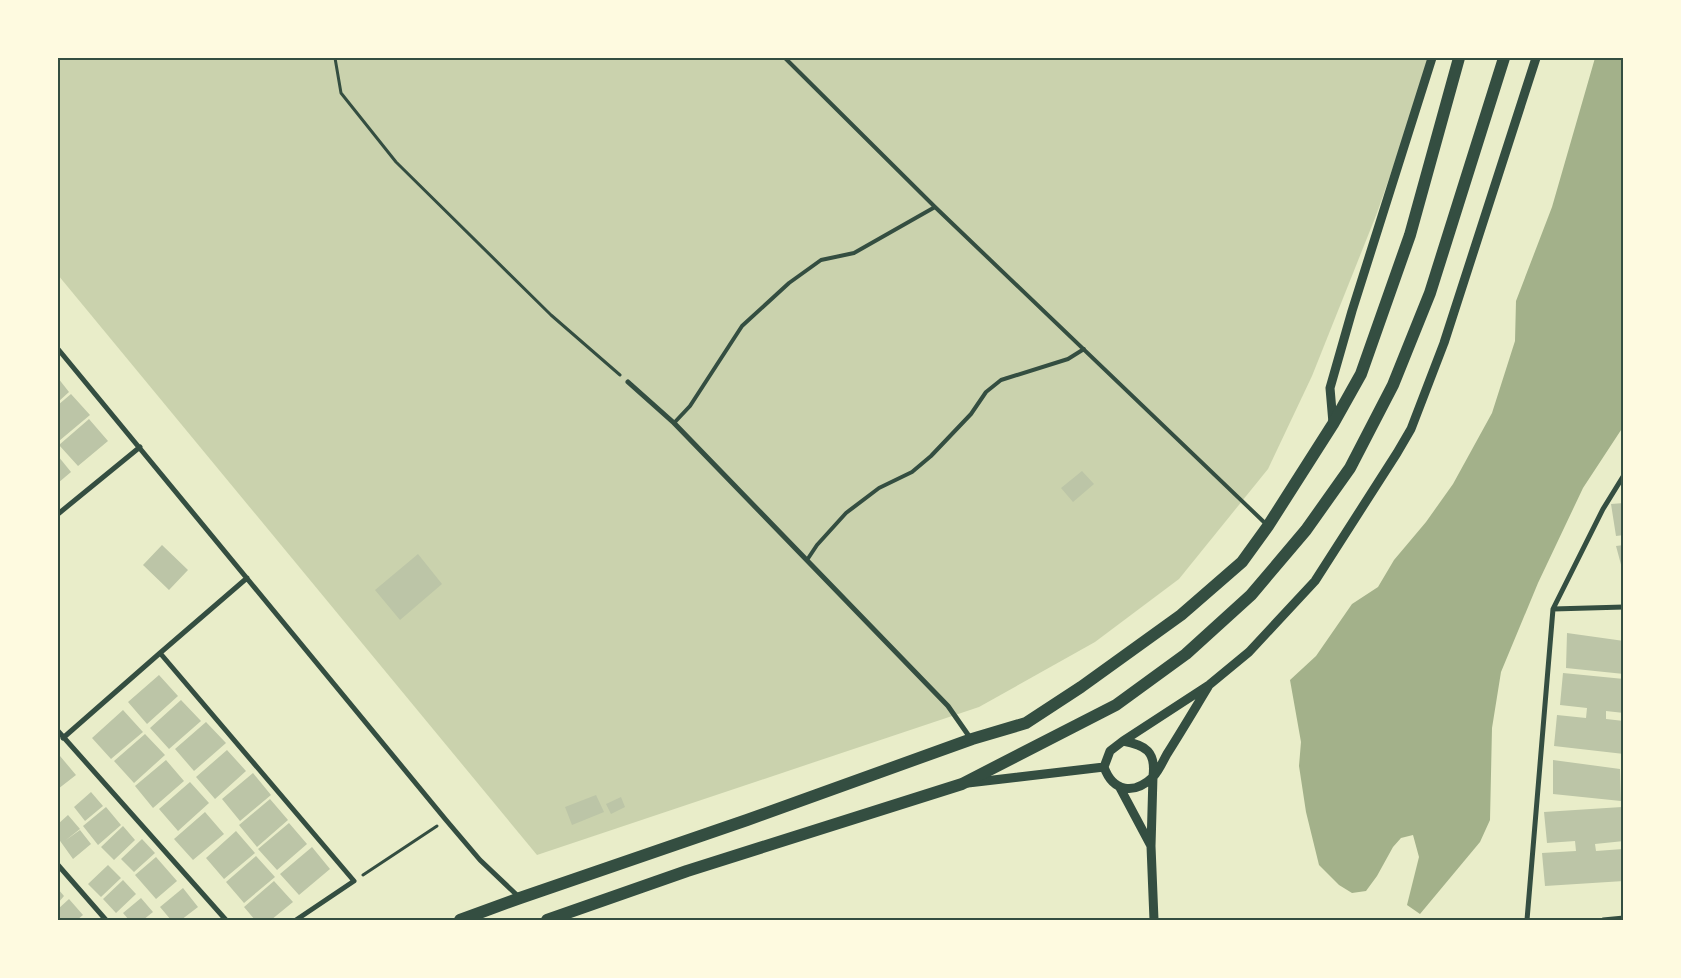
<svg xmlns="http://www.w3.org/2000/svg" width="1681" height="978" viewBox="0 0 1681 978" font-family="Manrope,sans-serif">
  <rect width="100%" height="100%" fill="#e9edc9"/>
  <path fill="#cad2ad" d="M58,58H1431L1377,213L1312,376L1268,469L1179,579L1095,642L979,707L537,855L58,275Z"/>
  <path fill="#a3b18a" d="M1595,58H1623V427L1583,488L1538,583L1501,672L1492,728L1490,820L1480,842L1420,914L1407,905L1419,857L1413,835L1401,838L1393,847L1377,876L1366,891L1352,893L1339,885L1319,865L1306,812L1299,766L1301,742L1290,680L1316,656L1352,604L1378,587L1394,560L1426,522L1453,484L1492,413L1515,341L1516,301L1552,207Z"/>
  <path fill="#bcc5a7" d="M58,378L69,392L58,402Z
    M71,394L90,415L59,441L58,439V405Z
    M89,419L108,441L78,466L59,445Z
    M58,456L71,472L58,483Z
    M1082,471L1094,484L1073,502L1061,488Z
    M1624,503V535L1616,536L1611,504Z
    M162,545L188,570L169,590L143,565Z
    M1624,545V572H1623L1616,546Z
    M418,554L442,584L400,620L375,590Z
    M1567,633L1624,641V674L1566,668Z
    M1563,673L1624,679V713L1606,711V719L1624,721V754L1554,746L1557,715L1586,718L1587,708L1560,705Z
    M159,675L178,696L147,724L128,702Z
    M181,700L201,721L169,749L150,728Z
    M123,710L143,732L111,759L92,738Z
    M206,722L226,743L194,771L175,749Z
    M145,734L165,755L134,783L114,761Z
    M227,750L246,771L215,799L196,777Z
    M60,756L76,775L58,789V758Z
    M166,760L184,781L153,808L135,786Z
    M1553,760L1620,769L1621,801L1553,794Z
    M253,773L271,795L240,821L222,799Z
    M190,782L209,803L178,831L159,809Z
    M91,792L103,806L85,821L74,807Z
    M596,795L604,812L572,825L565,807Z
    M621,797L625,807L611,814L606,804Z
    M270,799L288,820L257,847L239,825Z
    M106,807L121,825L98,845L83,826Z
    M1622,807L1624,841L1595,844L1596,851L1623,849L1624,881L1545,886L1542,853L1576,851L1575,841L1547,843L1544,812Z
    M205,812L224,834L193,860L174,839Z
    M68,815L80,829L66,840L80,830L91,844L73,859L58,838V824Z
    M289,823L307,844L277,870L258,849Z
    M123,826L135,840L114,860L101,847Z
    M236,831L255,853L224,879L206,858Z
    M142,839L155,853L134,872L121,859Z
    M312,847L330,869L299,895L280,874Z
    M256,856L275,877L244,903L226,882Z
    M156,857L177,881L156,899L135,875Z
    M108,865L121,878L101,897L88,884Z
    M123,880L136,894L116,913L103,899Z
    M274,881L293,902L271,920H255L244,907Z
    M183,888L198,907L181,920H171L160,907Z
    M58,889L64,896L58,903Z
    M141,898L153,912L143,920H129L123,913Z
    M69,899L83,915L77,920H58V909Z"/>
  <g fill="none" stroke-linecap="round" stroke-linejoin="round">
    <path stroke="#344e41" stroke-width="3" d="M335,58L341,93L396,162L551,315L620,375
      M363,875L437,826"/>
    <path stroke="#344e41" stroke-width="4" d="M785,58L935,207L1266,524
      M674,423L690,406L742,326L789,283L821,260L854,253L935,207
      M807,560L817,545L846,513L879,488L912,472L931,456L971,414L986,392L1001,380L1068,359L1084,349"/>
    <path stroke="#344e41" stroke-width="5" d="M58,349L446,820L480,860L520,898
      M628,382L674,423L948,706L971,739
      M58,514L140,447
      M1553,609L1624,607
      M160,653L247,578
      M58,731L226,920
      M63,738L160,653L354,881L296,920
      M58,865L106,920
      M1527,920L1553,609L1603,509L1624,475
      M1603,920L1624,918"/>
    <path stroke="#344e41" stroke-width="9" d="M1333,423L1330,388L1352,311L1432,58
      M1123,741L1209,685L1249,652L1315,581L1397,453L1411,429L1444,343L1536,58
      M968,783L1104,767
      M1119,786L1151,846
      M1154,920L1151,846L1153,776C1156,752 1146,745 1123,741L1110,751L1104,767C1113,792 1134,795 1153,777C1159,771 1163,761 1167,754C1181,732 1194,710 1208,687"/>
    <path stroke="#344e41" stroke-width="12" d="M460,920L520,898L747,820L972,739L1026,723L1081,687L1181,615L1242,562L1268,526L1333,424L1361,374L1410,235L1459,58
      M547,920L687,871L962,784L1116,705L1186,654L1251,595L1306,530L1350,468L1393,385L1430,293L1504,58"/>
  </g>
  <rect width="1681" height="978" fill="none" stroke="#fefae0" stroke-width="118"/>
  <rect x="59" y="59" width="1563" height="860" fill="none" stroke="#344e41" stroke-width="2"/>
</svg>
